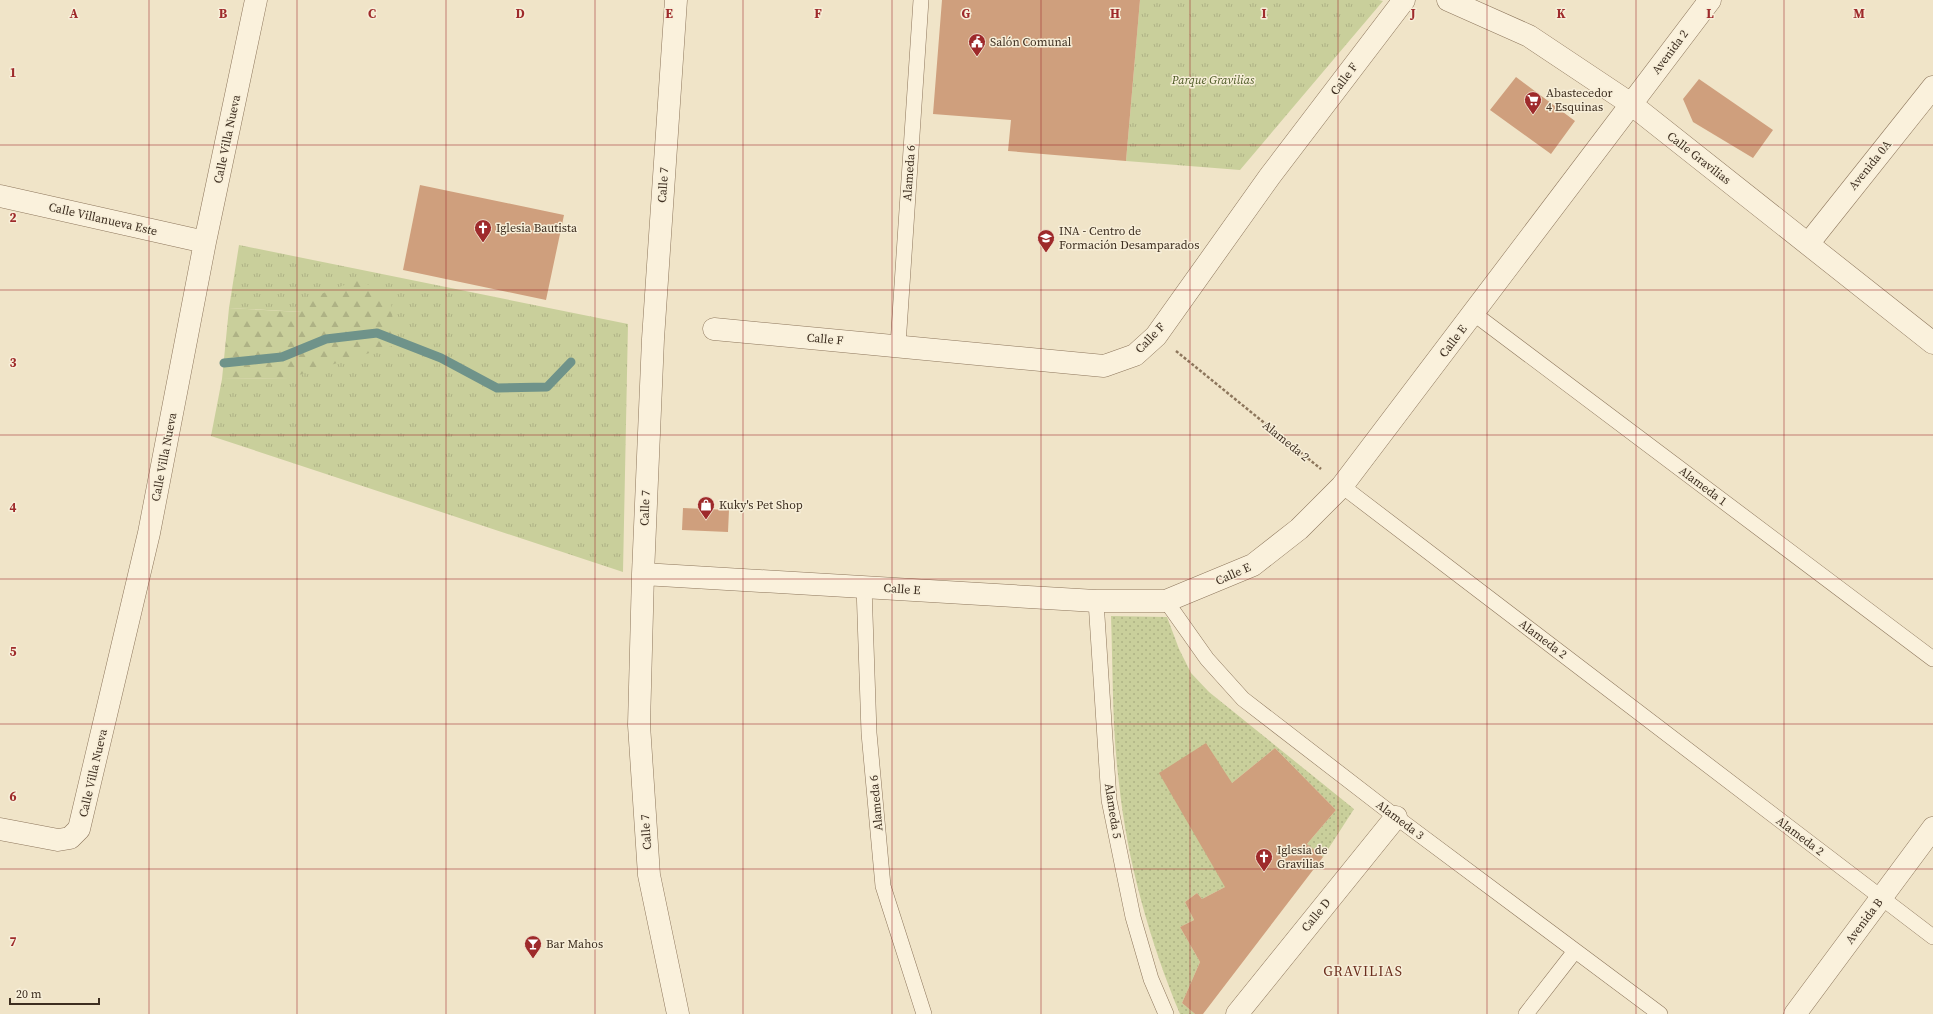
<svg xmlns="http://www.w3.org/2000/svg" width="1933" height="1014" font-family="'Source Serif 4',serif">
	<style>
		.grass { fill: url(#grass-tufts) }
		.forest { fill: url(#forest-firs) }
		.garden { fill: url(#garden-dots) }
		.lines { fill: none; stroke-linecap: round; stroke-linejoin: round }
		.stream { stroke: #6f938a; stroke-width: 9 }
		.building { fill: #cf9f7d }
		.lane-casing { stroke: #8d765c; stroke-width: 16 }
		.street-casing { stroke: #8d765c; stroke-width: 23 }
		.path { stroke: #8d765c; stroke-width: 2.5; stroke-dasharray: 3 2; stroke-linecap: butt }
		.lane { stroke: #faf1dc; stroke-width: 15 }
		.street { stroke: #faf1dc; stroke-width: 22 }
		.grid { fill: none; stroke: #9e2a2b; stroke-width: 1; stroke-opacity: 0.55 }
		.labels { text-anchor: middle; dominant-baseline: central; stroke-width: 3; stroke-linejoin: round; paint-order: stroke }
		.poi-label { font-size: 12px; fill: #3d2e20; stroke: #f7eed8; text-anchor: start }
		.street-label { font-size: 12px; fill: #3d2e20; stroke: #f7eed8 }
		.park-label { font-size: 12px; font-style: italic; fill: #4d5a26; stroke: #f7eed8 }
		.quarter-label { font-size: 14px; letter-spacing: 1px; fill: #6b2e1e; stroke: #f7eed8 }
		.grid-label { font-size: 13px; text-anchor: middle; font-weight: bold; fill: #9e2a2b; stroke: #f7eed8; stroke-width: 3; stroke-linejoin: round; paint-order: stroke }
	</style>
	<defs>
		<pattern id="grass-tufts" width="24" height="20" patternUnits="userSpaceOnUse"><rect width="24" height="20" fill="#c9cf9b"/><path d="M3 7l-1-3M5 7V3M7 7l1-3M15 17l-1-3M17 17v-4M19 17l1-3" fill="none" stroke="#aeb285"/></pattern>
		<pattern id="forest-firs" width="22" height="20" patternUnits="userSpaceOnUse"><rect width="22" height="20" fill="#c9cf9b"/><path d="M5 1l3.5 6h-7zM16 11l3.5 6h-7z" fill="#aeb285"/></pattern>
		<pattern id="garden-dots" width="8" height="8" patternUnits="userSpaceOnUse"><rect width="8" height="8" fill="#c9cf9b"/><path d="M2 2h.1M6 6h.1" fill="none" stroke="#aeb285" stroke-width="1.8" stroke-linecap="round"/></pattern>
	</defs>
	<rect width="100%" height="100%" fill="#f0e4c8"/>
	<!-- grass -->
	<path class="grass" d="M1140 0H1379L1383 1 1240 170 1126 161Z
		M239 245 628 324 623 572 211 436 222 379 289 378 302 312 229 308Z"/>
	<!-- forest -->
	<path class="forest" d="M360 279 391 301 395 345 289 378 222 379 229 308 301 312 308 299Z"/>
	<!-- garden -->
	<path class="garden" d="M1111 616 1167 617 1179 649 1191 673 1209 692 1354 809 1323 857 1307 844 1336 810 1275 748 1232 783 1225 887 1202 899 1197 893 1185 902 1194 920 1180 927 1200 962 1182 1003 1195 1014H1180C1150 942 1127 861 1119 783 1112 728 1113 672 1111 616Z"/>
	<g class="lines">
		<!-- stream -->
		<path class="stream" d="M224 363 282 357 326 339 377 333 441 358 497 388 547 387 571 362"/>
	</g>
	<!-- building -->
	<path class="building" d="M942 0H1140L1126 161 1008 151 1011 120 933 114Z
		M1516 77 1575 121 1551 154 1490 110Z
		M1699 79 1773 130 1753 158 1693 122 1683 99Z
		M420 185 564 215 546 300 403 270Z
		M683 508 729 510 728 532 682 530Z
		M1206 743 1232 783 1275 748 1336 810 1307 844 1323 857 1203 1014H1195L1182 1003 1200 962 1180 927 1194 920 1185 902 1197 893 1202 899 1225 887 1159 773Z"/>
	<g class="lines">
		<!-- lane casing -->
		<g class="lane-casing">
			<path id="lane" d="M1473 313 1933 659
				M898 345 921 0
				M1342 486 1933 937
				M864 586 869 733 883 886 924 1014
				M1096 601 1109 800 1133 917 1151 979 1166 1014
				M1166 601 1207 659 1243 699 1396 817 1660 1014
				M1526 1014 1575 951"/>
		</g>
		<!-- street casing -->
		<g class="street-casing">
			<path id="street" d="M676 0 653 339 643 574 639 725 649 875 678 1014
				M1448 0 1529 36 1631 104 1933 343
				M0 196 205 242
				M1808 244 1933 87
				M714 329 1104 366 1135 355 1156 336 1270 176 1404 0
				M643 574 1096 601H1166L1253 565 1299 529 1342 486 1710 0
				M0 829 58 840 70 838 79 829 149 533 205 242 256 0
				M1237 1014 1396 817
				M1795 1014 1933 828"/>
		</g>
		<!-- path -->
		<path class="path" d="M1176 351 1321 469"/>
		<!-- lane -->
		<use href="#lane" class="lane"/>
		<!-- street -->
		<use href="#street" class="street"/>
	</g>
	<!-- grid -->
	<path class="grid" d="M149 0V1014M297 0V1014M446 0V1014M595 0V1014M743 0V1014M892 0V1014M1041 0V1014M1190 0V1014M1338 0V1014M1487 0V1014M1636 0V1014M1784 0V1014M0 145H1933M0 290H1933M0 435H1933M0 579H1933M0 724H1933M0 869H1933"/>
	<!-- icons -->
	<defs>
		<g id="civic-pin" transform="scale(0.9)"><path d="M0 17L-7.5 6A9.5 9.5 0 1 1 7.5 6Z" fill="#9e2a2b" stroke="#f7eed8"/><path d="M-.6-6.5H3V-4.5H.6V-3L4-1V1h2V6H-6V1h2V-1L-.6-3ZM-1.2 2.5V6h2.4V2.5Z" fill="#fff"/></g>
		<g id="supermarket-pin" transform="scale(0.9)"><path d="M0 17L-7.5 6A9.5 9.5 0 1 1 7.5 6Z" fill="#9e2a2b" stroke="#f7eed8"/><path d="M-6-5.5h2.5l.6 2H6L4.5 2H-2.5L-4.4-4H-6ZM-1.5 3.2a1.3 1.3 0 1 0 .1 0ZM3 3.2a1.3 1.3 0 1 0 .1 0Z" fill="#fff"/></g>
		<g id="church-pin" transform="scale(0.9)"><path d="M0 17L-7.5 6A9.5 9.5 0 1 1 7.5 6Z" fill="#9e2a2b" stroke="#f7eed8"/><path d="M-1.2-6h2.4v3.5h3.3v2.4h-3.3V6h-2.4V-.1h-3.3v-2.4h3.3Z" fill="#fff"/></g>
		<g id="university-pin" transform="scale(0.9)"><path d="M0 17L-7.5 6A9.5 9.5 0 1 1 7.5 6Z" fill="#9e2a2b" stroke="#f7eed8"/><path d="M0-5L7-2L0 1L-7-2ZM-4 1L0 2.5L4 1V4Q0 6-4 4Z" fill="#fff"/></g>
		<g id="shop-pin" transform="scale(0.9)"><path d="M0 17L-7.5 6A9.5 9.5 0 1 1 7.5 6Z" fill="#9e2a2b" stroke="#f7eed8"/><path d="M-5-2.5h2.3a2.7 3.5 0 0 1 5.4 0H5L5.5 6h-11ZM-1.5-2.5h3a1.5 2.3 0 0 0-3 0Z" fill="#fff"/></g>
		<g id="bar-pin" transform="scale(0.9)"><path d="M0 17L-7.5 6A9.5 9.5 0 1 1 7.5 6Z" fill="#9e2a2b" stroke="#f7eed8"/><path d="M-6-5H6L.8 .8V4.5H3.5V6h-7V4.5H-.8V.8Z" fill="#fff"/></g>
	</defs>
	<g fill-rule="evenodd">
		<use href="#civic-pin" x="977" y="42"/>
		<use href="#supermarket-pin" x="1533" y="100"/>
		<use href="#church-pin" x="483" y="228"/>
		<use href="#university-pin" x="1046" y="238"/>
		<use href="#shop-pin" x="706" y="505"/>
		<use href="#church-pin" x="1264" y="857"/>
		<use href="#bar-pin" x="533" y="944"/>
	</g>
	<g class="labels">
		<!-- poi labels -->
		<g class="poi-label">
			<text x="990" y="42">Salón Comunal</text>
			<text x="1546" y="93">Abastecedor<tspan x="1546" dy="14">4 Esquinas</tspan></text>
			<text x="496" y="228">Iglesia Bautista</text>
			<text x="1059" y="231">INA - Centro de<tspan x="1059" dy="14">Formación Desamparados</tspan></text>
			<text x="719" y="505">Kuky's Pet Shop</text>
			<text x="1277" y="850">Iglesia de<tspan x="1277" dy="14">Gravilias</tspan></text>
			<text x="546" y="944">Bar Mahos</text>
		</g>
		<!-- street labels -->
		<g class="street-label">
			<text transform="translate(1670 52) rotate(-53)">Avenida 2</text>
			<text transform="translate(1344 79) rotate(-53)">Calle F</text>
			<text transform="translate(227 139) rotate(-78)">Calle Villa Nueva</text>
			<text transform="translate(1699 158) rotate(38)">Calle Gravilias</text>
			<text transform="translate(1870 165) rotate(-51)">Avenida 0A</text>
			<text transform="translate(909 173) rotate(-86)">Alameda 6</text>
			<text transform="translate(663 185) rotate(-86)">Calle 7</text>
			<text transform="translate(103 219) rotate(13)">Calle Villanueva Este</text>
			<text transform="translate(1150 338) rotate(-46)">Calle F</text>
			<text transform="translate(825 339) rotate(5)">Calle F</text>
			<text transform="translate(1453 341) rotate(-53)">Calle E</text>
			<text transform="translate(1286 441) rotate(39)">Alameda 2</text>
			<text transform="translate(164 457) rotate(-79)">Calle Villa Nueva</text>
			<text transform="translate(1703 486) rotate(37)">Alameda 1</text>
			<text transform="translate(645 508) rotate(-88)">Calle 7</text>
			<text transform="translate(1233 574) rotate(-24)">Calle E</text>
			<text transform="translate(902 589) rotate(4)">Calle E</text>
			<text transform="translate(1543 639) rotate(37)">Alameda 2</text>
			<text transform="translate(93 773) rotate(-77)">Calle Villa Nueva</text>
			<text transform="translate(876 803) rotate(-95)">Alameda 6</text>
			<text transform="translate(1113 811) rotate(81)">Alameda 5</text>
			<text transform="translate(1400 820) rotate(37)">Alameda 3</text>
			<text transform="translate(646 832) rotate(-94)">Calle 7</text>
			<text transform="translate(1800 836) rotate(37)">Alameda 2</text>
			<text transform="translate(1316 915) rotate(-51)">Calle D</text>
			<text transform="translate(1864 921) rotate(-53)">Avenida B</text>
		</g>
		<!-- park labels -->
		<g class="park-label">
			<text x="1213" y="80">Parque Gravilias</text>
		</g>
		<!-- quarter labels -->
		<g class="quarter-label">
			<text x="1363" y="971">GRAVILIAS</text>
		</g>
	</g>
	<g class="grid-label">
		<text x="74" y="18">A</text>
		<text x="223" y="18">B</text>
		<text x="372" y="18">C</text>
		<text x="520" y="18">D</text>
		<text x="669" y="18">E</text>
		<text x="818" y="18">F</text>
		<text x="966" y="18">G</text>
		<text x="1115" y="18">H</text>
		<text x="1264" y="18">I</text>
		<text x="1413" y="18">J</text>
		<text x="1561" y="18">K</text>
		<text x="1710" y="18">L</text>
		<text x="1859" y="18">M</text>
		<text x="13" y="77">1</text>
		<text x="13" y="222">2</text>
		<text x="13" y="367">3</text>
		<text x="13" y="512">4</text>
		<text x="13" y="656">5</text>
		<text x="13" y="801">6</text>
		<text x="13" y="946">7</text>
	</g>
	<!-- scale -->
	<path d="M10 998v6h89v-6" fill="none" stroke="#3d2e20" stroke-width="2"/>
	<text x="16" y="998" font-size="12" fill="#3d2e20" stroke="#f7eed8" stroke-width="3" paint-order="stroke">20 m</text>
</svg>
